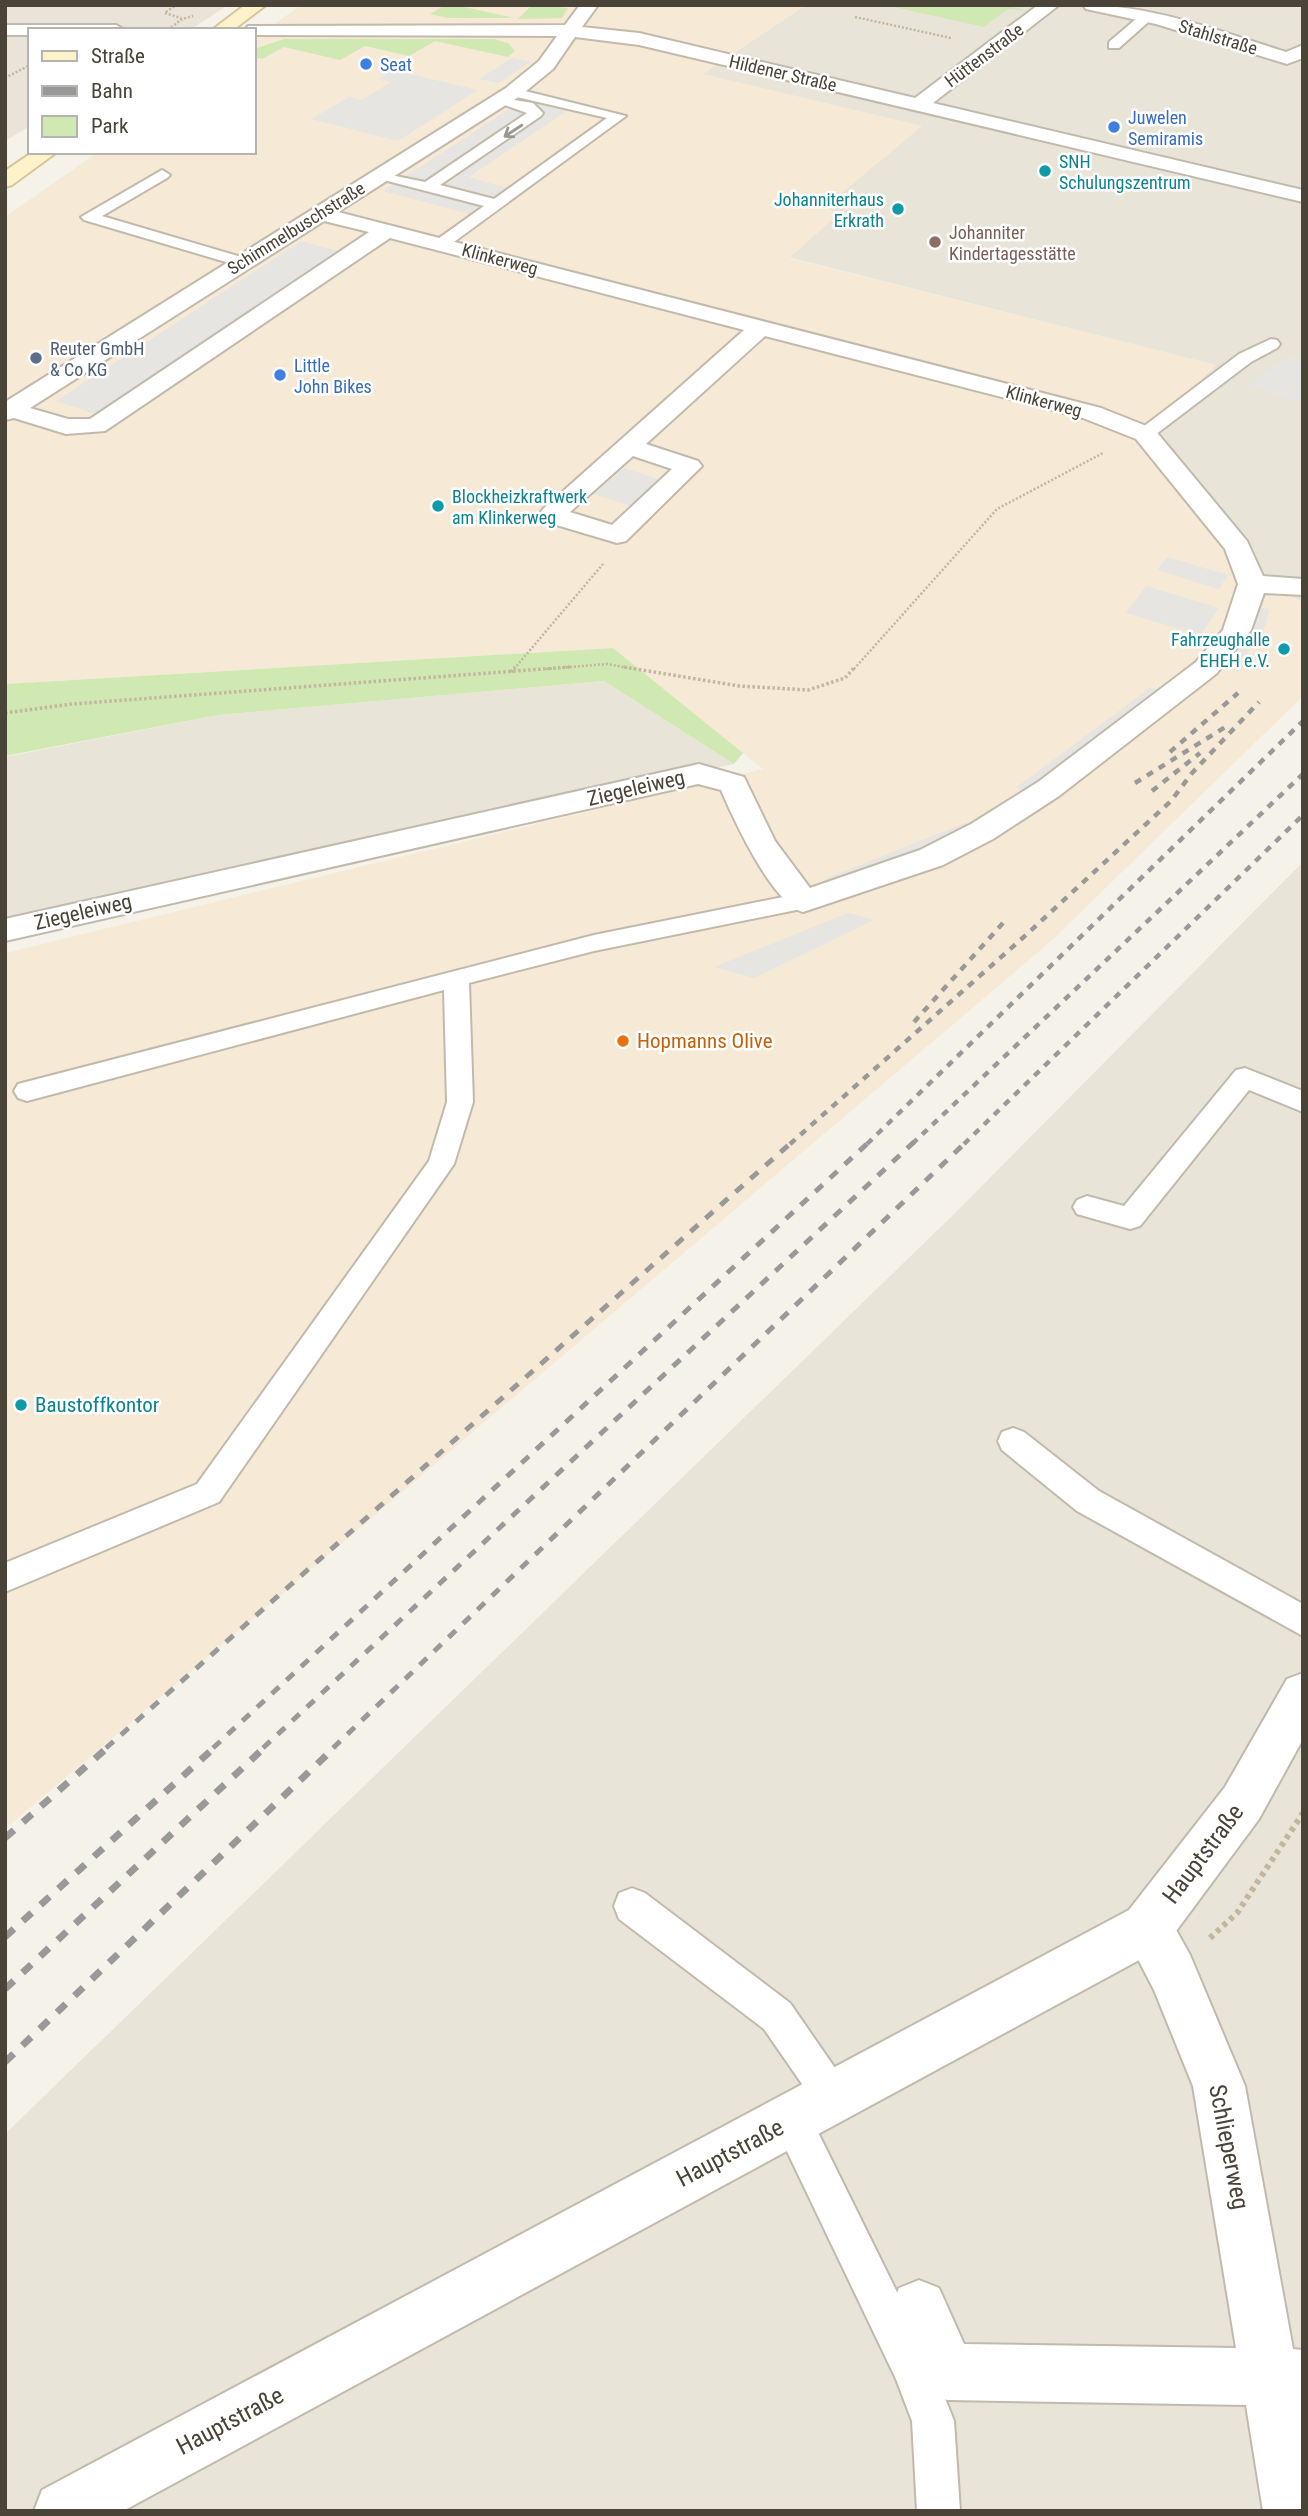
<svg xmlns="http://www.w3.org/2000/svg" width="1308" height="2516" font-family="'Roboto Condensed',sans-serif">
	<style>
		.residential { fill: #e9e4d8 }
		.commercial { fill: #f6e9d6 }
		.green { fill: #d0e9b3 }
		.parking { fill: #e7e5e2 }
		.lines { fill: none; stroke-linecap: round; stroke-linejoin: round }
		.service-casing { stroke: #c1baac; stroke-width: 4 }
		.minor-casing { stroke: #c1baac; stroke-width: 4 }
		.tertiary-casing { stroke: #c1baac; stroke-width: 4 }
		.secondary-casing { stroke: #d5c69a; stroke-width: 4 }
		.path-far2 { stroke: #c3b69e; stroke-width: 2.5; stroke-dasharray: 2 2; stroke-linecap: butt }
		.path-far1 { stroke: #c3b69e; stroke-width: 3.5; stroke-dasharray: 2.5 2.5; stroke-linecap: butt }
		.path { stroke: #c3b69e; stroke-width: 6; stroke-dasharray: 4.5 4.5; stroke-linecap: butt }
		.service { fill: #fff; fill-rule: evenodd }
		.minor { fill: #fff; fill-rule: evenodd }
		.tertiary { fill: #fff; fill-rule: evenodd }
		.secondary { fill: #fef2cb; fill-rule: evenodd }
		.rail-far2 { stroke: #999; stroke-width: 4.5; stroke-dasharray: 7 7; stroke-linecap: butt }
		.rail-far1 { stroke: #999; stroke-width: 5; stroke-dasharray: 10 10; stroke-linecap: butt }
		.rail { stroke: #999; stroke-width: 7; stroke-dasharray: 12 12; stroke-linecap: butt }
		.oneway { stroke: #9b9892 }
		.shop-dot { fill: #3f7fe0; stroke: #fff; stroke-width: 2.5 }
		.culture-dot { fill: #0f9aa8; stroke: #fff; stroke-width: 2.5 }
		.education-dot { fill: #8d6e63; stroke: #fff; stroke-width: 2.5 }
		.service-dot { fill: #5c6f8a; stroke: #fff; stroke-width: 2.5 }
		.food-dot { fill: #e8710a; stroke: #fff; stroke-width: 2.5 }
		.labels { text-anchor: middle; dominant-baseline: central; stroke-width: 5; stroke-linejoin: round; paint-order: stroke }
		.far-street-label { font-size: 18px; fill: #494338; stroke: #fff }
		.far-shop-label { font-size: 18px; fill: #366cbe; stroke: #fff; text-anchor: start }
		.far-culture-label { font-size: 18px; fill: #0d838f; stroke: #fff; text-anchor: start }
		.far-education-label { font-size: 18px; fill: #785e54; stroke: #fff; text-anchor: start }
		.far-service-label { font-size: 18px; fill: #4e5e75; stroke: #fff; text-anchor: start }
		.street-label { font-size: 21px; fill: #494338; stroke: #fff }
		.food-label { font-size: 21px; fill: #c56008; stroke: #fff; text-anchor: start }
		.culture-label { font-size: 21px; fill: #0d838f; stroke: #fff; text-anchor: start }
		.near-street-label { font-size: 24px; fill: #494338; stroke: #fff }
	</style>
	<rect width="100%" height="100%" fill="#f5f2ea"/>
	<!-- residential -->
	<path class="residential" d="M5 5H228L190 30H30V126L5 141Z
		M806 5H1303V602L1272 588 1138 442 1215 365 788 257 839 213 823 208 921 126 702 74Z
		M604 681 734 764 439 823 5 919V757L218 715Z
		M1303 862V2511H5V2134L952 1216Z"/>
	<!-- commercial -->
	<path class="commercial" d="M301 5H806L703 74 922 126 824 208 840 213 789 258 1216 365 1139 442 1272 588 1303 602V696L1050 942 5 1829V953L763 769 613 648 5 684V217L98 152H254V39Z"/>
	<!-- green -->
	<path class="green" d="M445 5H455L514 18H447L430 14Z
		M532 5 568 8 562 18 518 19Z
		M885 5H1004L1029 11 1008 9 984 27Z
		M284 39H494L508 43 515 51 508 57 435 41 409 56 365 46 340 60 284 47 262 59 254 57V49Z
		M613 648 743 753 734 764 604 681 218 715 5 756V684Z"/>
	<!-- parking -->
	<path class="parking" d="M512 58 531 62 498 83 479 79Z
		M393 70 478 90 398 141 311 119 349 97 362 100 391 82 378 79Z
		M523 100 568 110 469 177 506 188 469 214 383 191Z
		M301 241 341 252 99 415 56 401Z
		M1288 356 1303 360V397L1296 402 1249 385Z
		M624 468 662 480 631 506 593 494Z
		M1167 557 1228 575 1219 589 1157 570Z
		M1146 586 1219 608 1200 635 1126 613Z
		M1259 608 1269 609 1266 624 1246 654 1229 667 1220 663 1246 637Z
		M1151 687 1163 693 1028 793 1017 787Z
		M965 823 972 830 832 887 825 879Z
		M848 913 874 920 754 978 714 967Z"/>
	<g class="lines">
		<!-- service casing -->
		<g class="service-casing">
			<path id="service" d="M1143 13 1155 16 1119 48H1109V42Z
				M513 88 626 116 447 247H435V241L484 206 376 178V172L425 182 527 113 502 104V98L533 103 543 113 541 116 440 185 494 199 607 118 508 95V89Z
				M162 170 170 175 167 178 102 216 248 259V265H236L84 220 81 217Z
				M1271 339 1277 340 1280 344 1277 348 1251 362 1151 438H1139L1136 434 1139 430 1239 354Z
				M803 893 811 895 815 901 811 907 594 951 469 983 473 1102 454 1164 219 1502 5 1592V1563L197 1484 429 1161 447 1102 444 990 27 1101 18 1098 14 1091 18 1084 594 935Z
				M1245 1068 1303 1091V1112L1249 1090 1140 1226 1130 1229 1077 1214 1073 1207 1077 1200 1087 1196 1124 1206 1236 1070Z
				M1013 1428 1024 1432 1099 1491 1303 1604V1636L1077 1511 1002 1450 998 1441 1002 1432Z
				M632 1888 645 1893 790 2003 846 2084 852 2097 846 2110 833 2116 820 2110 764 2029 619 1919 614 1906 619 1893Z
				M791 2101 805 2106 927 2353 954 2421 960 2511H917L912 2421 896 2379 772 2120 777 2106Z"/>
		</g>
		<!-- minor casing -->
		<g class="minor-casing">
			<path id="minor" d="M580 5H598L582 27 639 33 915 98 1038 5H1059L933 103 1303 190V202L639 45 575 37 553 69 520 96 338 212 1101 408 1154 429 1247 541 1263 576 1303 579V595L1264 593 1251 630 1216 674 1059 796 993 839 943 865 803 912C772 903 734 820 721 790L698 784 5 941V919L699 764 744 777 775 841 810 888 920 850 971 824 1038 782 1196 662 1223 630 1238 584 1225 549 1136 439 1083 418 765 336 646 444 698 461 702 466 626 541 617 543 543 521 539 515 543 509 744 330 390 238 105 431 66 434 14 418 5 420V402L506 88 539 61 557 36 254 35V30H245L248 26 565 25ZM324 221 369 232 90 419H68L30 408ZM633 456 672 469 612 525 570 512Z
				M1083 5C1153 5 1219 31 1286 52L1303 45V58L1287 64 1156 24 1086 9Z
				M5 25H116L125 30H30V35H5Z
				M1147 1903 1165 1910 1190 1955 1245 2086 1293 2349 1303 2350V2511H1263L1246 2405 947 2400 927 2392 891 2308 899 2288 919 2280 939 2288 964 2344 1236 2348 1193 2086 1154 1990 1122 1928 1129 1910Z"/>
		</g>
		<!-- tertiary casing -->
		<g class="tertiary-casing">
			<path id="tertiary" d="M1303 1673V1739L1259 1819 1165 1946 123 2511H34L42 2490 1129 1910 1225 1787 1287 1679Z"/>
		</g>
		<!-- secondary casing -->
		<g class="secondary-casing">
			<path id="secondary" d="M245 5H266L233 30H212Z
				M33 152H57L12 185 5 187V171Z"/>
		</g>
		<!-- path-far2 -->
		<path class="path-far2" d="M166 12 176 5
			M165 13 181 18
			M855 17 951 38
			M168 30 182 19 193 16
			M5 78 30 65
			M514 669 603 564
			M546 669 607 664 634 669
			M854 669 997 509 1103 453"/>
		<!-- path-far1 -->
		<path class="path-far1" d="M624 667 739 686 808 690 845 678 855 667
			M511 672 515 667
			M5 713 72 704 570 667"/>
		<!-- path -->
		<path class="path" d="M1210 1938 1237 1913 1303 1813"/>
		<!-- service -->
		<use href="#service" class="service"/>
		<!-- minor -->
		<use href="#minor" class="minor"/>
		<!-- tertiary -->
		<use href="#tertiary" class="tertiary"/>
		<!-- secondary -->
		<use href="#secondary" class="secondary"/>
		<!-- rail-far2 -->
		<path class="rail-far2" d="M1170 752 1238 693
			M1135 783 1227 726
			M1152 791 1200 753
			M914 1022 1003 923
			M790 1144 1026 935 1171 801 1192 773 1259 702
			M867 1144 1303 721
			M912 1144 1303 774
			M964 1144 1303 815"/>
		<!-- rail-far1 -->
		<path class="rail-far1" d="M106 1748 792 1142
			M213 1748 869 1142
			M263 1748 914 1142
			M333 1748 966 1142"/>
		<!-- rail -->
		<path class="rail" d="M5 1838 108 1747
			M5 1937 215 1747
			M5 1989 265 1747
			M5 2062 335 1747"/>
	</g>
	<!-- one-way arrows -->
	<defs><path id="oneway-shaft" d="M-6 0H5M1.5-3L5.5 0L1.5 3" fill="none" stroke-width="1.6" stroke-linecap="round" stroke-linejoin="round" transform="scale(1.75)"/></defs>
	<use class="oneway" href="#oneway-shaft" transform="translate(513 131) rotate(147)"/>
	<!-- markers -->
	<g class="shop-dot">
		<circle cx="366" cy="64" r="7"/>
		<circle cx="1114" cy="127" r="7"/>
		<circle cx="280" cy="375" r="7"/>
	</g>
	<g class="culture-dot">
		<circle cx="1045" cy="171" r="7"/>
		<circle cx="898" cy="209" r="7"/>
		<circle cx="438" cy="506" r="7"/>
		<circle cx="1284" cy="649" r="7"/>
		<circle cx="21" cy="1405" r="7"/>
	</g>
	<circle class="education-dot" cx="935" cy="242" r="7"/>
	<circle class="service-dot" cx="36" cy="358" r="7"/>
	<circle class="food-dot" cx="623" cy="1041" r="7"/>
	<g class="labels">
		<!-- far-street labels -->
		<g class="far-street-label">
			<text transform="translate(1218 37) rotate(17)">Stahlstraße</text>
			<text transform="translate(984 55) rotate(-37)">Hüttenstraße</text>
			<text transform="translate(783 73) rotate(13)">Hildener Straße</text>
			<text transform="translate(296 228) rotate(-32)">Schimmelbuschstraße</text>
			<text transform="translate(500 259) rotate(15)">Klinkerweg</text>
			<text transform="translate(1044 401) rotate(15)">Klinkerweg</text>
		</g>
		<!-- far-shop labels -->
		<g class="far-shop-label">
			<text x="380" y="64">Seat</text>
			<text x="1128" y="117">Juwelen<tspan x="1128" dy="21">Semiramis</tspan></text>
			<text x="294" y="365">Little<tspan x="294" dy="21">John Bikes</tspan></text>
		</g>
		<!-- far-culture labels -->
		<g class="far-culture-label">
			<text x="1059" y="161">SNH<tspan x="1059" dy="21">Schulungszentrum</tspan></text>
			<text x="884" y="199" text-anchor="end">Johanniterhaus<tspan x="884" dy="21">Erkrath</tspan></text>
			<text x="452" y="496">Blockheizkraftwerk<tspan x="452" dy="21">am Klinkerweg</tspan></text>
			<text x="1270" y="639" text-anchor="end">Fahrzeughalle<tspan x="1270" dy="21">EHEH e.V.</tspan></text>
		</g>
		<!-- far-education labels -->
		<g class="far-education-label">
			<text x="949" y="232">Johanniter<tspan x="949" dy="21">Kindertagesstätte</tspan></text>
		</g>
		<!-- far-service labels -->
		<g class="far-service-label">
			<text x="50" y="348">Reuter GmbH<tspan x="50" dy="21">&amp; Co KG</tspan></text>
		</g>
		<!-- street labels -->
		<g class="street-label">
			<text transform="translate(636 788) rotate(-13)">Ziegeleiweg</text>
			<text transform="translate(83 912) rotate(-13)">Ziegeleiweg</text>
		</g>
		<!-- food labels -->
		<g class="food-label">
			<text x="637" y="1041">Hopmanns Olive</text>
		</g>
		<!-- culture labels -->
		<g class="culture-label">
			<text x="35" y="1405">Baustoffkontor</text>
		</g>
		<!-- near-street labels -->
		<g class="near-street-label">
			<text transform="translate(1203 1854) rotate(-53)">Hauptstraße</text>
			<text transform="translate(1229 2147) rotate(79)">Schlieperweg</text>
			<text transform="translate(730 2153) rotate(-28)">Hauptstraße</text>
			<text transform="translate(230 2421) rotate(-28)">Hauptstraße</text>
		</g>
	</g>
	<!-- border -->
	<rect width="1308" height="2516" fill="none" stroke="#494338" stroke-width="14"/>
	<!-- legend -->
	<rect x="28" y="28" width="228" height="126" fill="#ffffff" stroke="#b6b4af" stroke-width="2"/>
	<rect x="42" y="51" width="35" height="10" fill="#fef2cb" stroke="#b6b4af" stroke-width="2"/>
	<text x="91" y="63" font-size="21" fill="#494338">Straße</text>
	<rect x="42" y="86" width="35" height="10" fill="#999999" stroke="#b6b4af" stroke-width="2"/>
	<text x="91" y="98" font-size="21" fill="#494338">Bahn</text>
	<rect x="42" y="116" width="35" height="21" fill="#d0e9b3" stroke="#b6b4af" stroke-width="2"/>
	<text x="91" y="133" font-size="21" fill="#494338">Park</text>
</svg>
